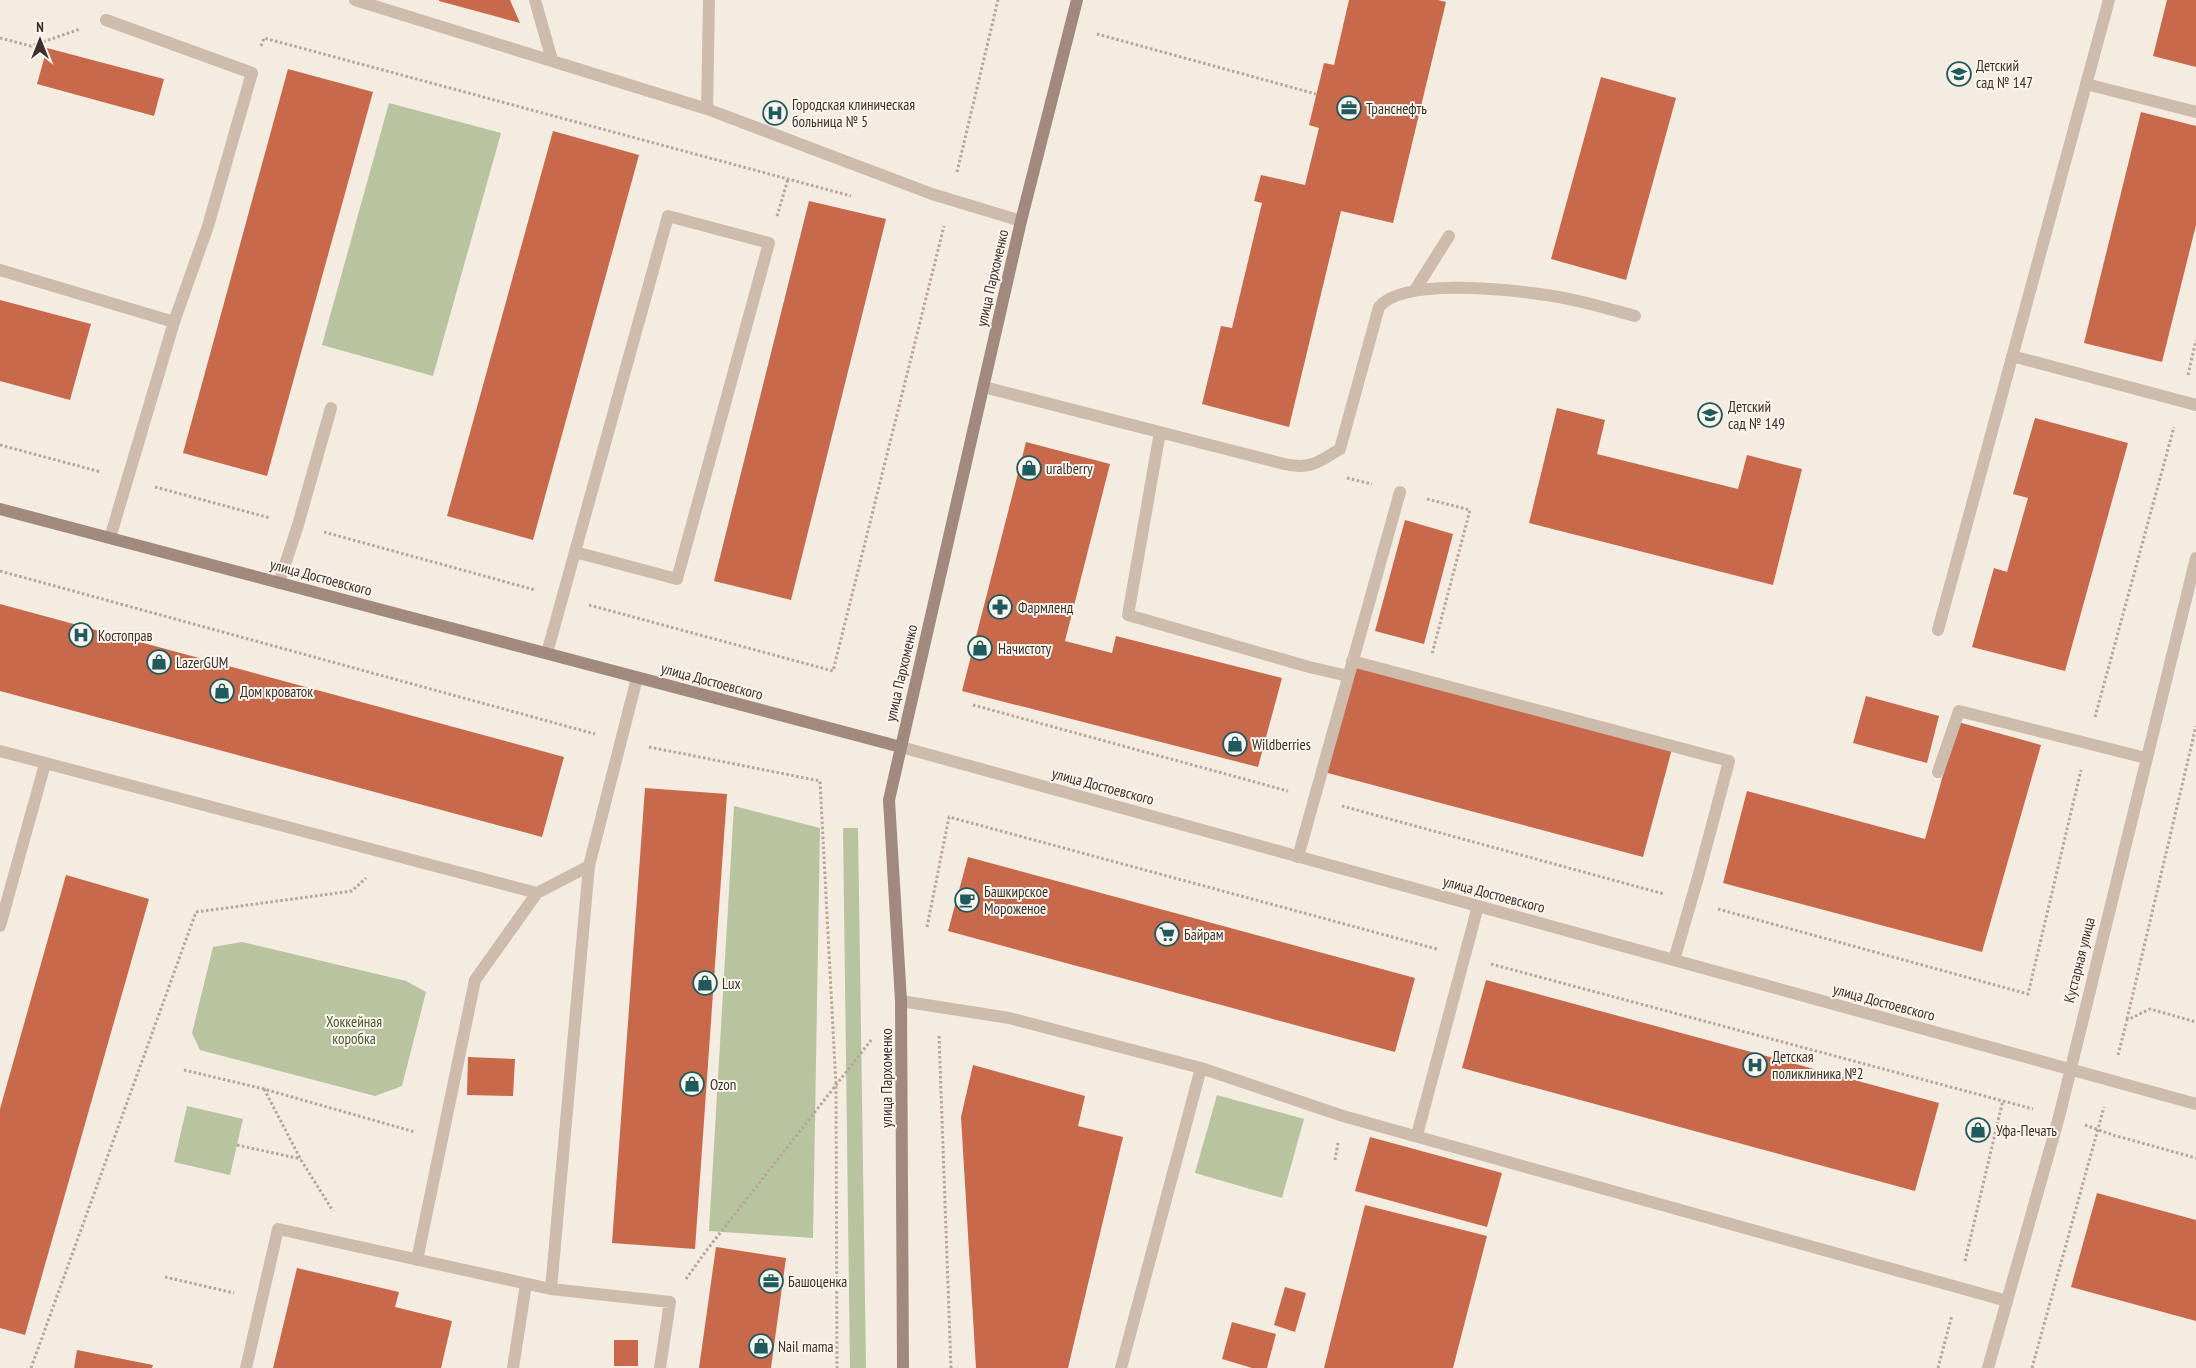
<svg xmlns="http://www.w3.org/2000/svg" width="2196" height="1368" font-family="'PT Sans Narrow',sans-serif">
	<style>
		.green { fill: #b8c4a0 }
		.building { fill: #c8694b }
		.lines { fill: none; stroke-linecap: round; stroke-linejoin: round }
		.path { stroke: #b9a596; stroke-width: 3; stroke-dasharray: 2.5 2.5; stroke-linecap: butt }
		.lane { stroke: #cdbbac; stroke-width: 12 }
		.street { stroke: #cdbbac; stroke-width: 12 }
		.secondary { stroke: #a18a7d; stroke-width: 12 }
		.labels { text-anchor: middle; dominant-baseline: central; stroke-width: 4; stroke-linejoin: round; paint-order: stroke }
		.poi-label { font-size: 15px; fill: #3b302b; stroke: #fbf5ee; text-anchor: start }
		.street-label { font-size: 15px; fill: #3b302b; stroke: #fbf5ee }
		.park-label { font-size: 15px; fill: #4a5a2e; stroke: #fbf5ee }
	</style>
	<rect width="100%" height="100%" fill="#f4ebe1"/>
	<!-- green -->
	<path class="green" d="M389 103 501 133 433 376 322 345Z
		M734 806 820 828 813 1238 709 1231Z
		M843 828H858L866 1368H850Z
		M242 942 406 981 426 992 402 1086 375 1096 200 1050 192 1033 213 947Z
		M1217 1095 1304 1119 1282 1198 1195 1173Z
		M187 1106 243 1119 230 1175 174 1162Z"/>
	<!-- building -->
	<path class="building" d="M439 0H510L520 23 439 1Z
		M1349 0H1438L1446 2 1393 223 1341 211 1289 427 1202 404 1221 326 1232 328 1262 203 1254 201 1261 175 1305 185 1319 128 1309 125 1324 63 1334 65Z
		M2167 0H2196V67L2153 56Z
		M47 48 164 79 154 116 37 84Z
		M288 69 373 92 267 476 183 453Z
		M1601 77 1676 98 1626 280 1551 259Z
		M2141 112 2196 126V225L2162 362 2084 343Z
		M553 131 639 155 533 540 447 516Z
		M809 201 886 219 791 600 714 581Z
		M0 300 91 324 70 400 0 381Z
		M1557 408 1605 420 1597 454 1738 489 1747 455 1802 469 1773 585 1529 523Z
		M2035 418 2128 443 2065 671 1972 647 1994 568 2007 572 2028 498 2013 494Z
		M1026 442 1110 464 1065 641 1112 653 1116 636 1282 678 1258 767 962 691Z
		M1405 520 1453 534 1424 644 1375 631Z
		M0 604 564 757 542 837 0 691Z
		M1353 664 1672 749 1643 857 1324 772Z
		M1866 696 1939 716 1927 763 1853 743Z
		M1958 722 2041 745 1982 952 1723 883 1747 791 1925 839Z
		M645 788 727 794 695 1249 612 1243Z
		M968 857 1415 978 1395 1052 948 931Z
		M66 875 149 899 25 1335 0 1328V1109Z
		M1486 980 1939 1103 1915 1191 1462 1068Z
		M468 1057 515 1059 513 1096 467 1095Z
		M973 1065 1085 1096 1078 1126 1123 1137 1068 1368H976L961 1117Z
		M1370 1137 1502 1173 1487 1227 1355 1191Z
		M2097 1193 2196 1220V1321L2071 1287Z
		M1365 1205 1487 1236 1453 1368H1324Z
		M716 1247 786 1258 771 1368H699Z
		M297 1268 399 1292 395 1307 452 1321 441 1368H273Z
		M1285 1287 1306 1293 1295 1332 1274 1325Z
		M1232 1322 1276 1334 1267 1368H1252L1222 1359Z
		M614 1340H638V1366H614Z
		M77 1350 153 1365 152 1368H74Z"/>
	<g class="lines">
		<!-- path -->
		<path class="path" d="M1097 34 1316 94
			M0 38 31 46 80 29
			M261 46 264 38 851 196
			M957 172 998 0
			M777 216 788 179
			M2188 375 2196 340
			M0 445 101 472
			M1347 478 1372 484
			M155 487 270 518
			M1427 499 1470 510 1432 654
			M324 532 535 590
			M0 571 595 734
			M589 605 833 671 944 226
			M973 705 1288 791
			M2095 717 2174 427
			M649 747 820 781 836 1086 837 1368
			M1342 806 1664 894
			M1718 909 2028 994 2081 770
			M927 927 949 817 1437 949
			M1491 964 2033 1109
			M2127 1019 2196 726
			M939 1036 951 1368
			M2118 1055 2127 1020 2150 1009 2196 1022
			M184 1070 264 1089 415 1132
			M264 1089 301 1160 333 1211
			M2085 1125 2113 1135 2196 1158
			M237 1145 301 1159
			M1335 1160 1338 1143
			M1965 1261 2003 1100
			M165 1277 234 1293
			M686 1279 706 1251 872 1039
			M31 1368 196 912 352 891 366 878
			M1938 1368 1952 1315
			M2032 1368 2104 1107"/>
		<!-- lane -->
		<path class="lane" d="M355 0 707 109 932 194 1021 221
			M535 0 552 60
			M106 20 252 73 208 226 174 322
			M2086 84 2196 112
			M707 109 709 0
			M0 270 174 322 110 538
			M1415 290 1449 236
			M2012 356 2196 405
			M984 387 1284 464C1310 470 1319 462 1340 449L1379 307C1403 278 1503 289 1539 294 1571 298 1603 307 1635 316
			M1160 432 1128 615 1309 667 1348 676
			M279 583 298 525 331 408
			M1938 630 2109 0
			M547 653 668 216 769 243 677 579 575 552
			M1352 661 1729 761 1699 874 1674 960
			M637 678 589 866 551 1289 670 1302 660 1368
			M0 751 537 893 589 866
			M1938 772 1959 711 2146 758
			M1298 857 1400 492
			M0 926 45 764
			M901 1001 1009 1018 1201 1068 1343 1116 2007 1301
			M1417 1135 1478 906
			M417 1260 475 980 537 893
			M246 1368 278 1229 551 1289
			M513 1368 526 1284
			M1121 1368 1201 1068"/>
		<!-- street -->
		<path class="street" d="M901 747 2196 1104
			M1988 1368 2059 1117 2196 558"/>
		<!-- secondary -->
		<path class="secondary" d="M0 509 901 747
			M903 1368 901 1001 889 800 1021 221 1077 0"/>
	</g>
	<!-- icons -->
	<defs>
		<g id="school-ring" transform="scale(1.25)"><circle r="9.5" fill="#fbf5ee" stroke="#1f5a5e" stroke-width="1.5"/><path d="M0-5L7-2L0 1L-7-2ZM-4 1L0 2.5L4 1V4Q0 6-4 4Z" fill="#1f5a5e"/></g>
		<g id="office-ring" transform="scale(1.25)"><circle r="9.5" fill="#fbf5ee" stroke="#1f5a5e" stroke-width="1.5"/><path d="M-6-3h4V-5.5h4V-3h4V5H-6ZM-1-4.5V-3h2v-1.5ZM-6 0V1H6V0Z" fill="#1f5a5e"/></g>
		<g id="hospital-ring" transform="scale(1.25)"><circle r="9.5" fill="#fbf5ee" stroke="#1f5a5e" stroke-width="1.5"/><path d="M-5-5h3v3.5h4V-5h3V5h-3V1.5h-4V5h-3Z" fill="#1f5a5e"/></g>
		<g id="shop-ring" transform="scale(1.25)"><circle r="9.5" fill="#fbf5ee" stroke="#1f5a5e" stroke-width="1.5"/><path d="M-5-2.5h2.3a2.7 3.5 0 0 1 5.4 0H5L5.5 6h-11ZM-1.5-2.5h3a1.5 2.3 0 0 0-3 0Z" fill="#1f5a5e"/></g>
		<g id="pharmacy-ring" transform="scale(1.25)"><circle r="9.5" fill="#fbf5ee" stroke="#1f5a5e" stroke-width="1.5"/><path d="M-2-6h4v4h4v4h-4v4h-4v-4h-4v-4h4Z" fill="#1f5a5e"/></g>
		<g id="cafe-ring" transform="scale(1.25)"><circle r="9.5" fill="#fbf5ee" stroke="#1f5a5e" stroke-width="1.5"/><path d="M-5.5-4.5H6V0H3Q3 3.5 0 3.5H-2.5Q-5.5 3.5-5.5 0ZM3-3.2v2h1.7v-2ZM-6 4.5H4V6H-6Z" fill="#1f5a5e"/></g>
		<g id="supermarket-ring" transform="scale(1.25)"><circle r="9.5" fill="#fbf5ee" stroke="#1f5a5e" stroke-width="1.5"/><path d="M-6-5.5h2.5l.6 2H6L4.5 2H-2.5L-4.4-4H-6ZM-1.5 3.2a1.3 1.3 0 1 0 .1 0ZM3 3.2a1.3 1.3 0 1 0 .1 0Z" fill="#1f5a5e"/></g>
	</defs>
	<g fill-rule="evenodd">
		<use href="#school-ring" x="1959" y="74"/>
		<use href="#office-ring" x="1349" y="108"/>
		<use href="#hospital-ring" x="775" y="113"/>
		<use href="#school-ring" x="1710" y="415"/>
		<use href="#shop-ring" x="1029" y="468"/>
		<use href="#pharmacy-ring" x="1000" y="607"/>
		<use href="#hospital-ring" x="81" y="635"/>
		<use href="#shop-ring" x="980" y="648"/>
		<use href="#shop-ring" x="159" y="662"/>
		<use href="#shop-ring" x="222" y="691"/>
		<use href="#shop-ring" x="1235" y="744"/>
		<use href="#cafe-ring" x="967" y="900"/>
		<use href="#supermarket-ring" x="1167" y="934"/>
		<use href="#shop-ring" x="705" y="983"/>
		<use href="#hospital-ring" x="1755" y="1065"/>
		<use href="#shop-ring" x="692" y="1084"/>
		<use href="#shop-ring" x="1978" y="1130"/>
		<use href="#office-ring" x="771" y="1281"/>
		<use href="#shop-ring" x="761" y="1346"/>
	</g>
	<g class="labels">
		<!-- poi labels -->
		<g class="poi-label">
			<text x="1976" y="65">Детский<tspan x="1976" dy="17">сад № 147</tspan></text>
			<text x="792" y="104">Городская клиническая<tspan x="792" dy="17">больница № 5</tspan></text>
			<text x="1366" y="108">Транснефть</text>
			<text x="1728" y="406">Детский<tspan x="1728" dy="17">сад № 149</tspan></text>
			<text x="1046" y="468">uralberry</text>
			<text x="1018" y="607">Фармленд</text>
			<text x="98" y="635">Костоправ</text>
			<text x="998" y="648">Начистоту</text>
			<text x="176" y="662">LazerGUM</text>
			<text x="240" y="691">Дом кроваток</text>
			<text x="1252" y="744">Wildberries</text>
			<text x="984" y="891">Башкирское<tspan x="984" dy="17">Мороженое</tspan></text>
			<text x="1184" y="934">Байрам</text>
			<text x="722" y="983">Lux</text>
			<text x="1772" y="1056">Детская<tspan x="1772" dy="17">поликлиника №2</tspan></text>
			<text x="710" y="1084">Ozon</text>
			<text x="1996" y="1130">Уфа-Печать</text>
			<text x="788" y="1281">Башоценка</text>
			<text x="778" y="1346">Nail mama</text>
		</g>
		<!-- street labels -->
		<g class="street-label">
			<text transform="translate(992 278) rotate(-77)">улица Пархоменко</text>
			<text transform="translate(321 577) rotate(15)">улица Достоевского</text>
			<text transform="translate(901 673) rotate(-77)">улица Пархоменко</text>
			<text transform="translate(712 681) rotate(15)">улица Достоевского</text>
			<text transform="translate(1103 786) rotate(15)">улица Достоевского</text>
			<text transform="translate(1494 894) rotate(15)">улица Достоевского</text>
			<text transform="translate(2079 960) rotate(-76)">Кустарная улица</text>
			<text transform="translate(1884 1002) rotate(15)">улица Достоевского</text>
			<text transform="translate(886 1078) rotate(-90)">улица Пархоменко</text>
		</g>
		<!-- park labels -->
		<g class="park-label">
			<text x="354" y="1021">Хоккейная<tspan x="354" dy="17">коробка</tspan></text>
		</g>
	</g>
	<!-- north arrow -->
	<g transform="translate(40 40)" stroke="#fbf5ee" stroke-width="4" paint-order="stroke">
	<path d="M0-4L9 19L0 12L-9 19Z" fill="#3b302b"/>
	<text y="-8" font-size="14" font-weight="bold" text-anchor="middle" fill="#3b302b">N</text>
	</g>
</svg>
